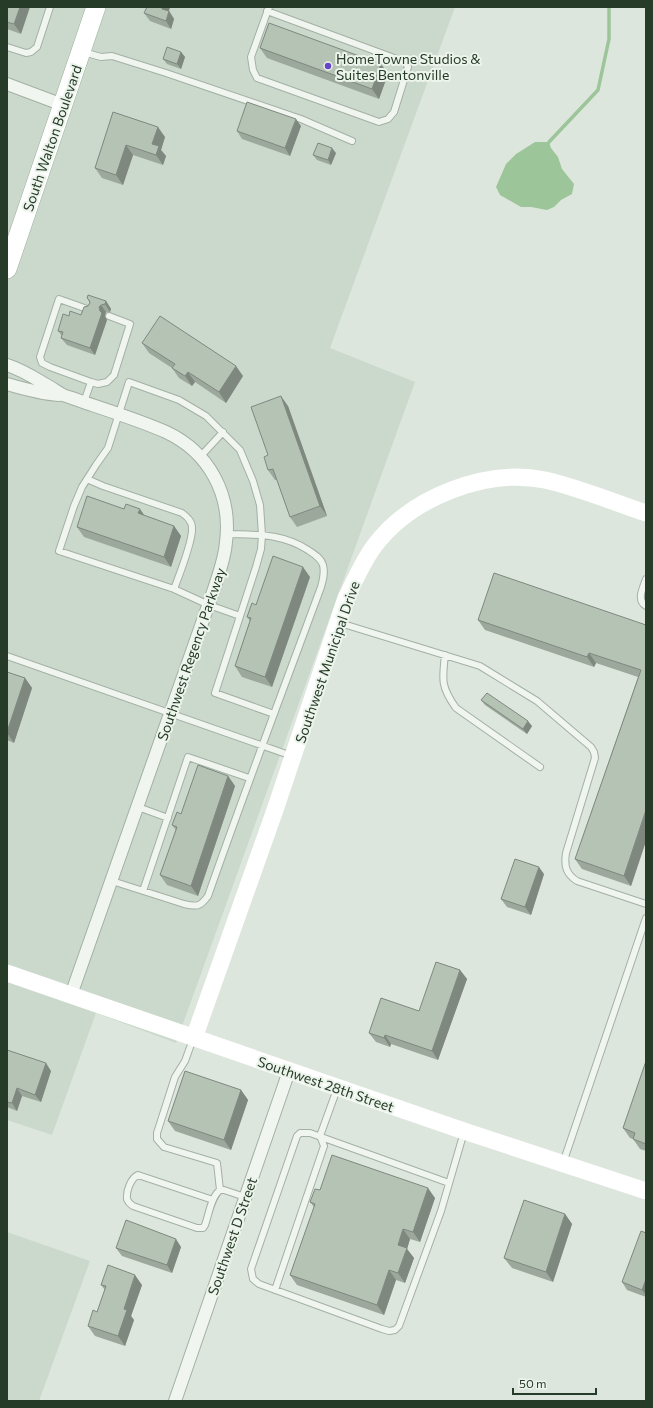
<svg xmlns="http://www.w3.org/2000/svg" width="653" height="1408" font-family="Commissioner,sans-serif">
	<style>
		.built { fill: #cbd8cc }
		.water { fill: #9cc599 }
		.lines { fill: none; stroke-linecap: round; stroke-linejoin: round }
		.stream { stroke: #9cc599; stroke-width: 3.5 }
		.lane-casing { stroke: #a3b0a3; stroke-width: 8 }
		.street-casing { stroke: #a3b0a3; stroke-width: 14 }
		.primary-casing { stroke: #9db29d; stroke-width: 20 }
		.lane { stroke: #f0f5f0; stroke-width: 6 }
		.street { stroke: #f0f5f0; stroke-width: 12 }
		.secondary { stroke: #fff; stroke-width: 17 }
		.primary { stroke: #fff; stroke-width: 19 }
		.wall { fill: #9ca89c }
		.shaded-wall { fill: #7f887f }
		.building { fill: #b5c3b5; stroke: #7f887f }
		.poi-dot { fill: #6745c8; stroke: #ecf4ec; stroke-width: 1.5 }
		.labels { text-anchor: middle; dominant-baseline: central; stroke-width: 4; stroke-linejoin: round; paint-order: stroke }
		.poi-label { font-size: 14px; fill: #273c28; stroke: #ecf4ec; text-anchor: start }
		.street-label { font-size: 14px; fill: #273c28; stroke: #ecf4ec }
	</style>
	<rect width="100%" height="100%" fill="#dde6dd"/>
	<!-- built -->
	<path class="built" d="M7 7H455L330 348 415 382 176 1043 96 1013 52 1135 7 1120Z
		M7 1232 90 1261 39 1401H7Z"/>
	<!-- water -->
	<path class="water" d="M535 142H549L551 148 558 157 562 169 574 184 572 194 561 200 554 207 547 210 531 207H521L500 195 496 187 506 164 516 154Z"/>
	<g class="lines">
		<!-- stream -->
		<path class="stream" d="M549 142 598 90 609 39V7"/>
		<!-- lane casing -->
		<g class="lane-casing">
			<path id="lane" d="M267 11 405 62 408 67 394 112 388 119 379 122 257 78 253 70 251 57 269 7
				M7 47 26 53 31 52 37 47 50 7
				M83 52 101 57 112 56 166 73 301 119 352 141
				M91 382 98 384 107 382 114 375 130 324 109 316
				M84 402 91 382 50 367 42 363 40 357 59 299 90 310
				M200 457 223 432
				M87 479 103 486 182 513C187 517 192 521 192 528 193 540 179 576 174 589
				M646 579C643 588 636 600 646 606
				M240 616 209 605 174 589 59 551 74 506 82 487 96 465 108 448 129 382 179 400 206 416 240 450 253 481 260 505 262 535 261 549 256 567 215 693 274 714
				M340 623 480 666 537 701 591 747 594 752 595 758 566 853C564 866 566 874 577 881L646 904
				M445 655C442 680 441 687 456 708L540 767
				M7 656 292 756
				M138 807 168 818
				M112 881 184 904C197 907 200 907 208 896 244 793 283 690 321 587 323 580 325 573 323 565 321 558 314 554 308 550 281 533 257 535 227 534
				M143 891 188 757 249 778
				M193 1039 185 1061 175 1077 157 1133V1139L164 1147 217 1163 220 1190
				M563 1163 646 918
				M449 1183 310 1133H300L297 1136 251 1269 253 1279 259 1284 382 1329 389 1331 395 1330 399 1326 441 1211 464 1132
				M213 1200 138 1175C131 1178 126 1191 127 1199 128 1202 130 1204 133 1206L197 1228H203L205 1225C209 1214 211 1197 220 1190H224L245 1197
				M275 1290 324 1146 320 1136 337 1089"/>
		</g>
		<!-- street casing -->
		<g class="street-casing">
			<path id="street" d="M7 84 63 105
				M7 365C23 370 36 379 50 387 55 390 59 393 63 395 71 398 79 400 86 403 113 412 141 421 166 432 209 452 232 495 226 542 225 558 219 573 214 589L71 995
				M7 384C24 389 42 394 59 395
				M175 1401 289 1071"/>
		</g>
		<!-- primary casing -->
		<g class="primary-casing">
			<path id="primary" d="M7 269 96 7"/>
		</g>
		<!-- lane -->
		<use href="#lane" class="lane"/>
		<!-- street -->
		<use href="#street" class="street"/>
		<!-- secondary -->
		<path class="secondary" d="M7 973 464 1131 646 1191
			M194 1038 275 810 346 598C355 580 363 561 375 545 412 497 486 468 545 480 580 488 613 502 646 513"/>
		<!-- primary -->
		<use href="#primary" class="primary"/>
	</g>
	<!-- wall -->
	<path class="wall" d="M7 7 21 34 7 29Z
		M170 7 169 11 174 19 171 29 150 21 144 13Z
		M260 48 381 64 388 74 379 99 267 58Z
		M181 52 185 57 181 69 167 64 163 59Z
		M113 112 165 137 161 150 166 156 163 165 133 155 123 185 102 178 95 168Z
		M301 126 290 156 242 139 237 131Z
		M336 153 331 165 317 160 313 155Z
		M87 298 106 301 111 309 110 312H106L105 315V317L107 320 95 355 67 345 61 338 62 336 58 331 69 316 81 315 90 303Z
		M142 343 243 376 226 403 195 382 192 386 179 378 172 368 149 353Z
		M288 406 327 516 297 527 290 517 277 480H275L268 470V455Z
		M145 516 174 526 181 536 171 567 84 537 77 527Z
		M310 577 272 687 242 677 235 666 250 621 247 617 256 605Z
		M478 620 646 625V841L631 886 582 869 575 859 638 677 596 663 594 667 485 630Z
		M7 672 25 678 32 688 14 743 7 740Z
		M481 700 532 726 527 734 485 705Z
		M228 776 235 786 198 896 167 885 160 875 176 830 172 825 181 814Z
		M544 874 531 915 507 907 501 899Z
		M460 970 467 979 438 1060 391 1044 390 1047 376 1042 369 1033 419 1011Z
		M7 1050 51 1071 41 1102 22 1096 17 1111 7 1107Z
		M646 1061V1151L640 1149 633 1139 630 1138 623 1128Z
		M241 1090 248 1100 231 1150 175 1131 168 1121Z
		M320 1190 435 1198 420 1242 410 1239 407 1249 414 1258 405 1283 396 1280 384 1315 297 1285 290 1275 314 1207 310 1202Z
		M565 1214 572 1224 553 1282 512 1268 504 1258Z
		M646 1233V1297L627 1290 622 1282Z
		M181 1247 172 1273 122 1256 116 1248Z
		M101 1285H142L131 1316 134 1320 125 1346 95 1336 88 1326 97 1312 105 1290Z"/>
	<!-- shaded-wall -->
	<path class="shaded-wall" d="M20 7H30L21 34 14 24Z
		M162 7H170L167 16 162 9Z
		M169 11 174 19 171 29 166 21Z
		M181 52 185 57 181 69 177 64Z
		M381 64 388 74 379 99 372 89Z
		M296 119 301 126 290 156 285 148Z
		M158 127 165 137 161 150 166 156 163 165 156 155 152 144Z
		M126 145 133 155 123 185 116 175Z
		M332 148 336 153 331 165 328 160Z
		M106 301 111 309 110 312 105 304Z
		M101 305 106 312 105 315V317L107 320 95 355 90 348 100 311 99 307Z
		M236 366 243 376 226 403 219 392Z
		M188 372 195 382 192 386 185 376Z
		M281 396 288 406 327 516 320 506Z
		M140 509 147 519 138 513Z
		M174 526 181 536 171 567 164 557Z
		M303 567 310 577 272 687 265 677Z
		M589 653 596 663 594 667 587 657Z
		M25 678 32 688 14 743 7 733V732Z
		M528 721 532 726 527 734 523 729Z
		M228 776 235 786 198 896 191 886Z
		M646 810V841L631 886 624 876Z
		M539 867 544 874 531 915 525 907Z
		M460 970 467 979 438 1060 432 1051Z
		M385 1035 391 1044 390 1047 384 1038Z
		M46 1063 51 1071 41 1102 35 1095Z
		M17 1088 22 1096 17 1111 12 1103Z
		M241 1090 248 1100 231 1150 224 1140Z
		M428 1188 435 1198 420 1242 413 1232Z
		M565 1214 572 1224 553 1282 546 1272Z
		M403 1229 410 1239 407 1249 414 1258 405 1283 398 1273V1245Z
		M176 1239 181 1247 172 1273 167 1265Z
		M389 1270 396 1280 384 1315 377 1305Z
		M135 1275 142 1285 131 1316 134 1320 125 1346 118 1336 124 1309Z
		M646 1279V1295L642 1290Z"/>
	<!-- building -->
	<path class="building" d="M7 7H20L14 24 7 22Z
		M147 7H162V9L169 11 166 21 144 13Z
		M269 23 381 64 372 89 260 48Z
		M167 47 181 52 177 64 163 59Z
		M247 102 296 119 285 148 237 131Z
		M113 112 158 127 152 144 159 146 156 155 126 145 116 175 95 168Z
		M318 143 332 148 328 160 313 155Z
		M88 295 106 301 105 304 101 305 99 307 100 311 102 313 90 348 61 338 63 332 58 331 63 314 69 316 70 311 81 315 84 307 88 306 90 303 89 300 87 298Z
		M160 316 236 366 219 392 188 372 185 376 172 368 175 364 142 343Z
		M281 396 320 506 290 517 273 469 268 470 264 457 268 455 251 407Z
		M87 496 124 509 126 504 140 509 138 513 174 526 164 557 77 527Z
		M273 556 303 567 265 677 235 666 251 618 247 617 252 603 256 605Z
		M494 573 646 625V810L624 876 575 859 641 670 589 653 587 657 478 620Z
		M7 672 25 678 7 732Z
		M487 693 528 721 523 729 481 700Z
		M198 765 228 776 191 886 160 875 177 827 172 825 177 812 181 814Z
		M515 859 539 867 525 907 501 899Z
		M436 962 460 970 432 1051 385 1035 384 1038 369 1033 381 998 419 1011Z
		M7 1050 46 1063 35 1095 17 1088 12 1103 7 1102Z
		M646 1061V1144L633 1139 635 1133 623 1128Z
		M185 1071 241 1090 224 1140 168 1121Z
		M332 1155 428 1188 413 1232 403 1229 398 1245 407 1248 398 1273 389 1270 377 1305 290 1275 315 1204 310 1202 315 1189 320 1190Z
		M524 1200 565 1214 546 1272 504 1258Z
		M126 1220 176 1239 167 1265 116 1248Z
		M641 1231 646 1233V1279L642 1290 622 1282Z
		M108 1265 135 1275 124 1309 127 1310 118 1336 88 1326 93 1310 97 1312 106 1286 101 1285Z"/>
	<!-- markers -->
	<circle class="poi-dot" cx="328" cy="66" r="4"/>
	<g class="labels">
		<!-- poi labels -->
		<g class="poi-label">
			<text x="336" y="58">HomeTowne Studios &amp;<tspan x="336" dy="16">Suites Bentonville</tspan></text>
		</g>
		<!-- street labels -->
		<g class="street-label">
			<text transform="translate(52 138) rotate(-71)">South Walton Boulevard</text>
			<text transform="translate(191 654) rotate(-71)">Southwest Regency Parkway</text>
			<text transform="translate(327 662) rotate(-71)">Southwest Municipal Drive</text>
			<text transform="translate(326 1084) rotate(19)">Southwest 28th Street</text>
			<text transform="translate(232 1236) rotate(-71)">Southwest D Street</text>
		</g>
	</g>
	<!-- border -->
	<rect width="653" height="1408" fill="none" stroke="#273c28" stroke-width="16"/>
	<!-- scale -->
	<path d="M513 1388v6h83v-6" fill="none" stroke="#273c28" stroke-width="2"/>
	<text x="519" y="1388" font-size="12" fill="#273c28" stroke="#ecf4ec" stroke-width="3" paint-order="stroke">50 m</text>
</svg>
